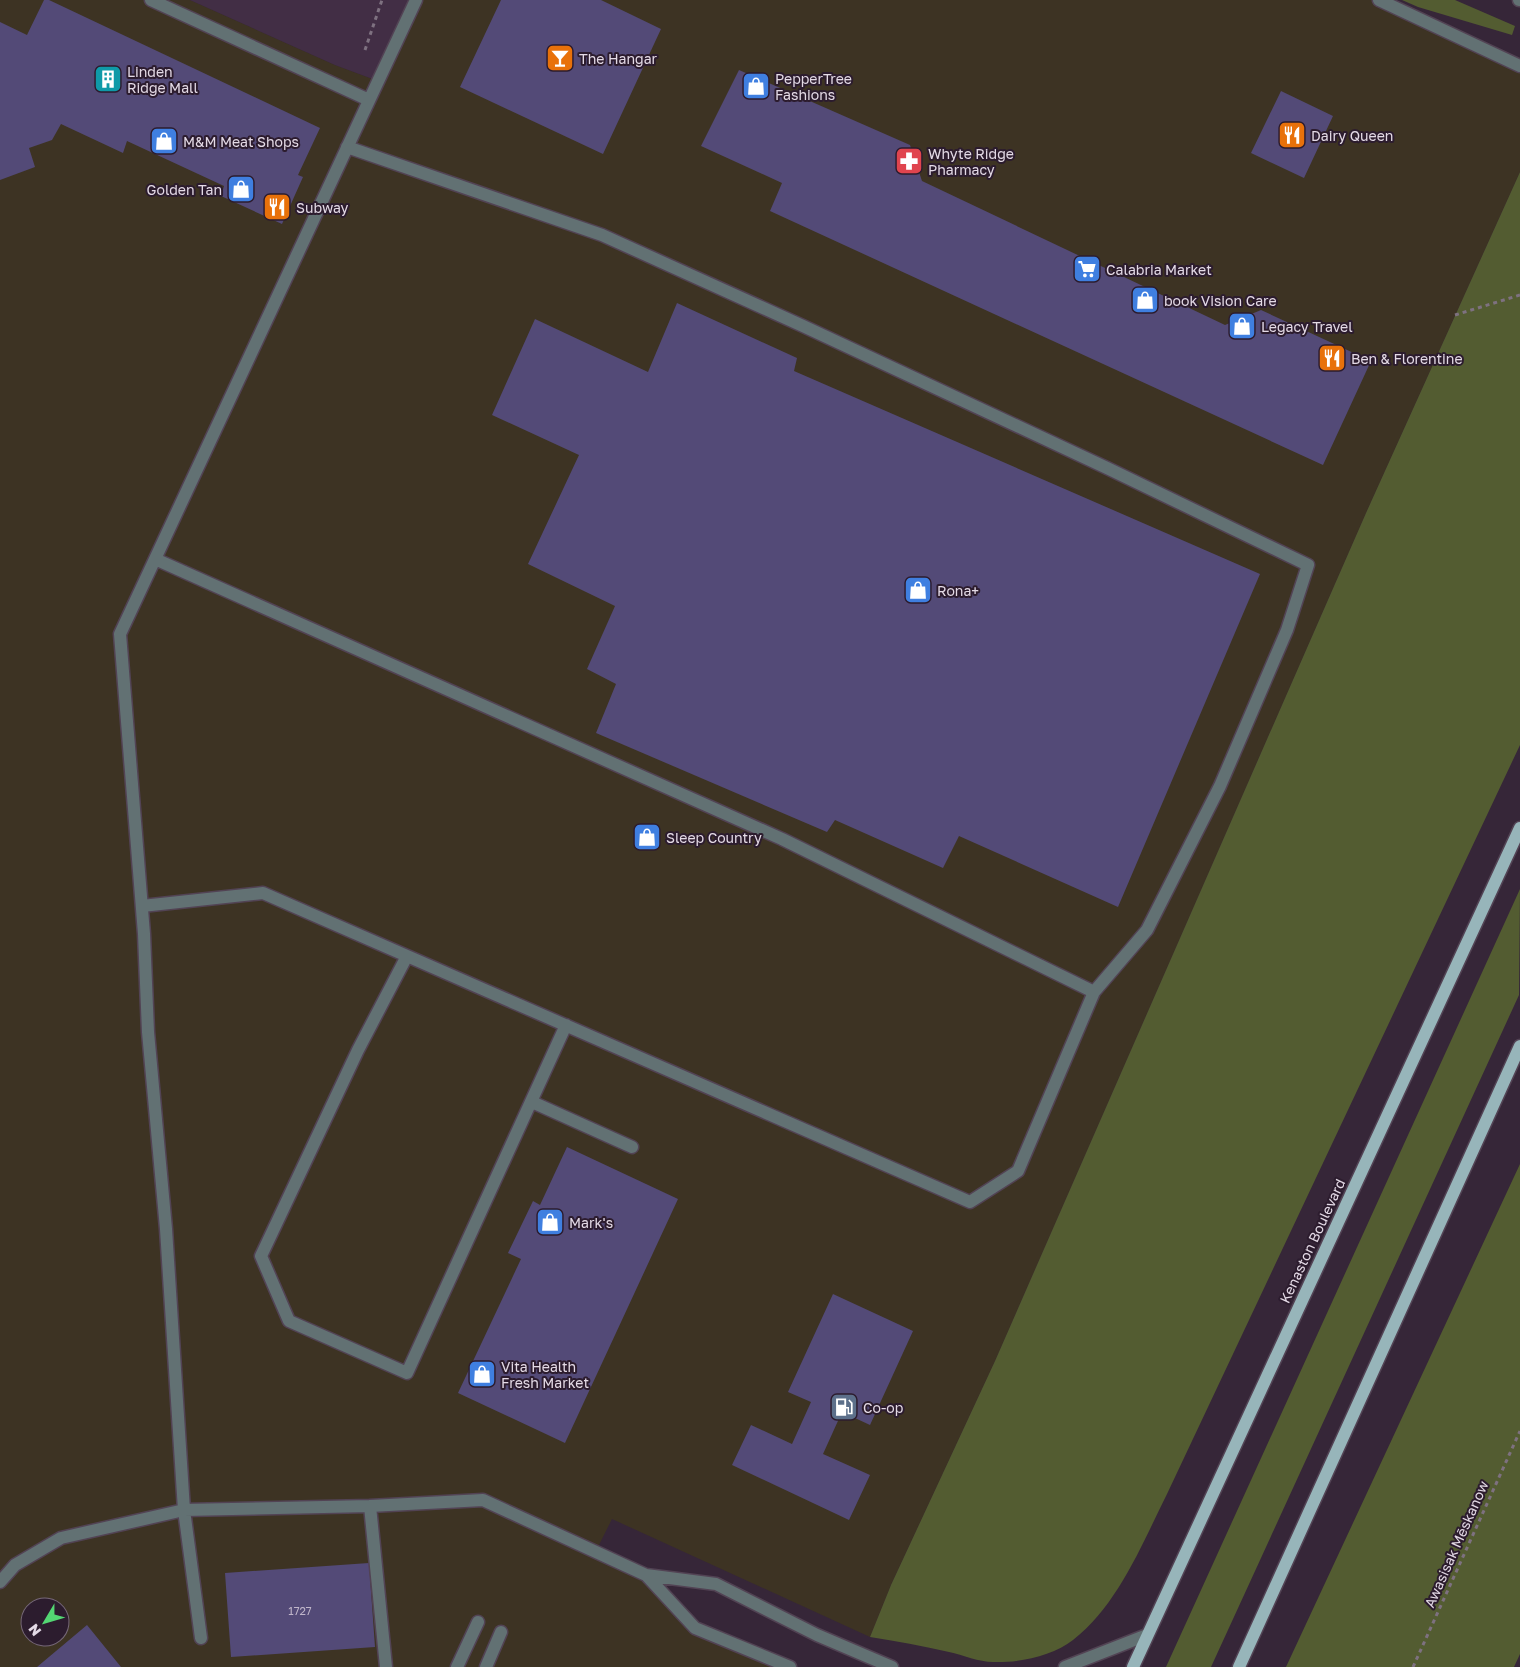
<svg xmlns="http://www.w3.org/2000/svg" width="1520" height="1667" font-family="'Golos Text',sans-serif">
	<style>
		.commercial { fill: #3d3323; fill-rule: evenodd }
		.built { fill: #422e45 }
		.green { fill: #535c31 }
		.building { fill: #534a77 }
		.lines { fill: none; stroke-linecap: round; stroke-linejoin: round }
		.minor-casing { stroke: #524354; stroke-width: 15 }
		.major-casing { stroke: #524354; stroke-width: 15 }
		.path { stroke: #7e7180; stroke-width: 3; stroke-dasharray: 4 4; stroke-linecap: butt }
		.minor { stroke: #627173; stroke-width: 12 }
		.major { stroke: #97b5ba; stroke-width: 12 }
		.labels { text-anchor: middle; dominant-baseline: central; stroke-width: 4; stroke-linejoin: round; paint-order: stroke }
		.number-label { font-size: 11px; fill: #c0b6ca }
		.poi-label { font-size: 14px; fill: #e4dae6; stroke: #2c1c2e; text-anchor: start }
		.street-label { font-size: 14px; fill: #e4dae6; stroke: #2c1c2e }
	</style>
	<rect width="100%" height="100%" fill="#362638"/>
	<!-- commercial -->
	<path class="commercial" d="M0 0H190L335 65 378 81 416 0H1379L1520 66V172L1366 513 995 1361 891 1585 870 1637 612 1519 596 1551 646 1575 695 1628 790 1667H0ZM30 1607H60V1637H30Z"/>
	<!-- built -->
	<path class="built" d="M190 0H416L378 81 335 65Z"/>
	<!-- green -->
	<path class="green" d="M1402 0H1455L1515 26 1512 35 1418 7Z
		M1520 172V745L1167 1494C1142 1544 1118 1605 1073 1640 1053 1656 1018 1663 993 1662 979 1662 963 1655 949 1652 923 1646 896 1641 870 1637L891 1585 995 1361 1366 513Z
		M1520 889 1519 995 1211 1667H1166Z
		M1520 1164V1654L1514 1667H1286Z"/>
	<!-- building -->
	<path class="building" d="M44 0H49L320 128 298 175 303 177 282 224 221 196 224 186 127 141 123 153 61 124 52 140 29 148 35 167 0 180V22L27 35Z
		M501 0H601L661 29 603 154 460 87Z
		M739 70 910 145 922 181 1225 325 1261 310 1371 361 1323 465 770 211 782 183 701 146Z
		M1281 91 1333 116 1304 178 1251 153Z
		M677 303 797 358 794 371 1260 574 1118 907 959 836 943 868 835 820 827 832 596 733 616 684 587 669 615 606 528 564 579 455 492 415 535 319 648 372Z
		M567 1147 678 1199 565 1443 458 1393 521 1259 508 1253 533 1201 540 1205Z
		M833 1294 913 1331 870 1425 842 1412 823 1454 870 1475 849 1520 732 1465 751 1425 792 1444 811 1402 788 1392Z
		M369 1563 375 1647 231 1657 225 1573Z
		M87 1625 121 1667H37Z"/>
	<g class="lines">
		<!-- minor casing -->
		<g class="minor-casing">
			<path id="minor" d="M151 0 369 100
				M1379 0 1520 66
				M1519 0H1520
				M347 147 602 235 803 326 1107 468 1308 565 1287 630 1220 786 1147 930 1094 992
				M142 906 263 893 970 1202 1018 1171 1094 992 782 839 155 559
				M407 956 358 1050 261 1256 289 1321 407 1373 566 1025
				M532 1102 632 1147
				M370 1506 386 1667
				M646 1575 695 1628 790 1667
				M0 1582 15 1565 61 1538 184 1510 370 1506 483 1500 646 1575 716 1584 817 1635 892 1667
				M201 1638 184 1510 166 1229 148 1032 144 934 120 634 416 0
				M457 1667 478 1622
				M486 1667 501 1632
				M1065 1667 1147 1635"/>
		</g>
		<!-- major casing -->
		<g class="major-casing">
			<path id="major" d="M1133 1667 1520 828
				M1239 1667 1520 1046"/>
		</g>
		<!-- path -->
		<path class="path" d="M365 50 382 0
			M1455 315 1520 295
			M1413 1667 1520 1431"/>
		<!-- minor -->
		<use href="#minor" class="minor"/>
		<!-- major -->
		<use href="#major" class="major"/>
	</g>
	<!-- icons -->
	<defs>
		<g id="bar-square" transform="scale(1.4375)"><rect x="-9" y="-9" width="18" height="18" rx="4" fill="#e8710a" stroke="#2c1c2e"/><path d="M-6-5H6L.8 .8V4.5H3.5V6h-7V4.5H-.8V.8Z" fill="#fff"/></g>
		<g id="building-square" transform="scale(1.4375)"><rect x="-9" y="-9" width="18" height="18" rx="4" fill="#0f9aa8" stroke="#2c1c2e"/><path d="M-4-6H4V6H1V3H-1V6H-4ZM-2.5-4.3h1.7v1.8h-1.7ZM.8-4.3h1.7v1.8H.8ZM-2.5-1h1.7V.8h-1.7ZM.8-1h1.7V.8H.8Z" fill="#fff"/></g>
		<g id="shop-square" transform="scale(1.4375)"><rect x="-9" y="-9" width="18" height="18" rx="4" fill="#3f7fe0" stroke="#2c1c2e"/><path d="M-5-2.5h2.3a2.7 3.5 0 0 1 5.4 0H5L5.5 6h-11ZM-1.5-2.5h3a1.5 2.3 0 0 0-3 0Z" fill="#fff"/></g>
		<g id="restaurant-square" transform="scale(1.4375)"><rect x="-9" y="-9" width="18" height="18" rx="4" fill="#e8710a" stroke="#2c1c2e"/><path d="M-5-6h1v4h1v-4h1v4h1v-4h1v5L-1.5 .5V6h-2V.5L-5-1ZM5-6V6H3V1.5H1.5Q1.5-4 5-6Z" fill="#fff"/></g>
		<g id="pharmacy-square" transform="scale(1.4375)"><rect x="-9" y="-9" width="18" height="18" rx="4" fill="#e0444e" stroke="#2c1c2e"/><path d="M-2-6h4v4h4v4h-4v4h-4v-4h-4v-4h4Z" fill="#fff"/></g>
		<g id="supermarket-square" transform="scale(1.4375)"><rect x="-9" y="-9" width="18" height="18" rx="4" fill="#3f7fe0" stroke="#2c1c2e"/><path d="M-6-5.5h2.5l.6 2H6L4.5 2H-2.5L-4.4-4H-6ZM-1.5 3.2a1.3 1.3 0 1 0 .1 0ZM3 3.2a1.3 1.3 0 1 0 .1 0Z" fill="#fff"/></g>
		<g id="fuel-square" transform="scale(1.4375)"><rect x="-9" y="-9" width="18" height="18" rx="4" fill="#5c6f8a" stroke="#2c1c2e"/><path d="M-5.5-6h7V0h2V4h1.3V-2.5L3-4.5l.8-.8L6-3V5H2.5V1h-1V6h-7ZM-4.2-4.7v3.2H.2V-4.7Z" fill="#fff"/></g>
	</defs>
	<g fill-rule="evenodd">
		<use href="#bar-square" x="560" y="58"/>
		<use href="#building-square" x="108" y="79"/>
		<use href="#shop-square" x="756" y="86"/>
		<use href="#restaurant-square" x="1292" y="135"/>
		<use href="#shop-square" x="164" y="141"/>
		<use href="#pharmacy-square" x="909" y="161"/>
		<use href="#shop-square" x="241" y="189"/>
		<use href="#restaurant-square" x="277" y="207"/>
		<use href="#supermarket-square" x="1087" y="269"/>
		<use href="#shop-square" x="1145" y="300"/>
		<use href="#shop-square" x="1242" y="326"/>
		<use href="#restaurant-square" x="1332" y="358"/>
		<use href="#shop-square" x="918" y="590"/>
		<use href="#shop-square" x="647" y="837"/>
		<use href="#shop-square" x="550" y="1222"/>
		<use href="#shop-square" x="482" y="1374"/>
		<use href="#fuel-square" x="844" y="1407"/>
	</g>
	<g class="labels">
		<!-- number labels -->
		<g class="number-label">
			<text x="300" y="1610">1727</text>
		</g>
		<!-- poi labels -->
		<g class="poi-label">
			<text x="579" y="58">The Hangar</text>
			<text x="127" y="71">Linden<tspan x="127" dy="16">Ridge Mall</tspan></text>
			<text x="775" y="78">PepperTree<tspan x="775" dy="16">Fashions</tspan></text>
			<text x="1311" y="135">Dairy Queen</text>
			<text x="183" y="141">M&amp;M Meat Shops</text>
			<text x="928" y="153">Whyte Ridge<tspan x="928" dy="16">Pharmacy</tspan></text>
			<text x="222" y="189" text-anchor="end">Golden Tan</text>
			<text x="296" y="207">Subway</text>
			<text x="1106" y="269">Calabria Market</text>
			<text x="1164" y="300">book Vision Care</text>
			<text x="1261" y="326">Legacy Travel</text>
			<text x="1351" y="358">Ben &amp; Florentine</text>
			<text x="937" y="590">Rona+</text>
			<text x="666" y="837">Sleep Country</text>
			<text x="569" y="1222">Mark's</text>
			<text x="501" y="1366">Vita Health<tspan x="501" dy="16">Fresh Market</tspan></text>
			<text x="863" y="1407">Co-op</text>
		</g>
		<!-- street labels -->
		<g class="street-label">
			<text transform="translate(1312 1241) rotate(-65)">Kenaston Boulevard</text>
			<text transform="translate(1456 1544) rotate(-66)">Awasisak Mēskanow</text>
		</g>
	</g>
	<!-- north arrow -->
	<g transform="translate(45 1622) rotate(232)"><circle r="24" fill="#2c1c2e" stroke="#766878"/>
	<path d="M0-4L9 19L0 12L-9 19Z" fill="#53d673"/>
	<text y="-8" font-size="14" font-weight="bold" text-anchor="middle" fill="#e4dae6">N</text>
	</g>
</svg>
